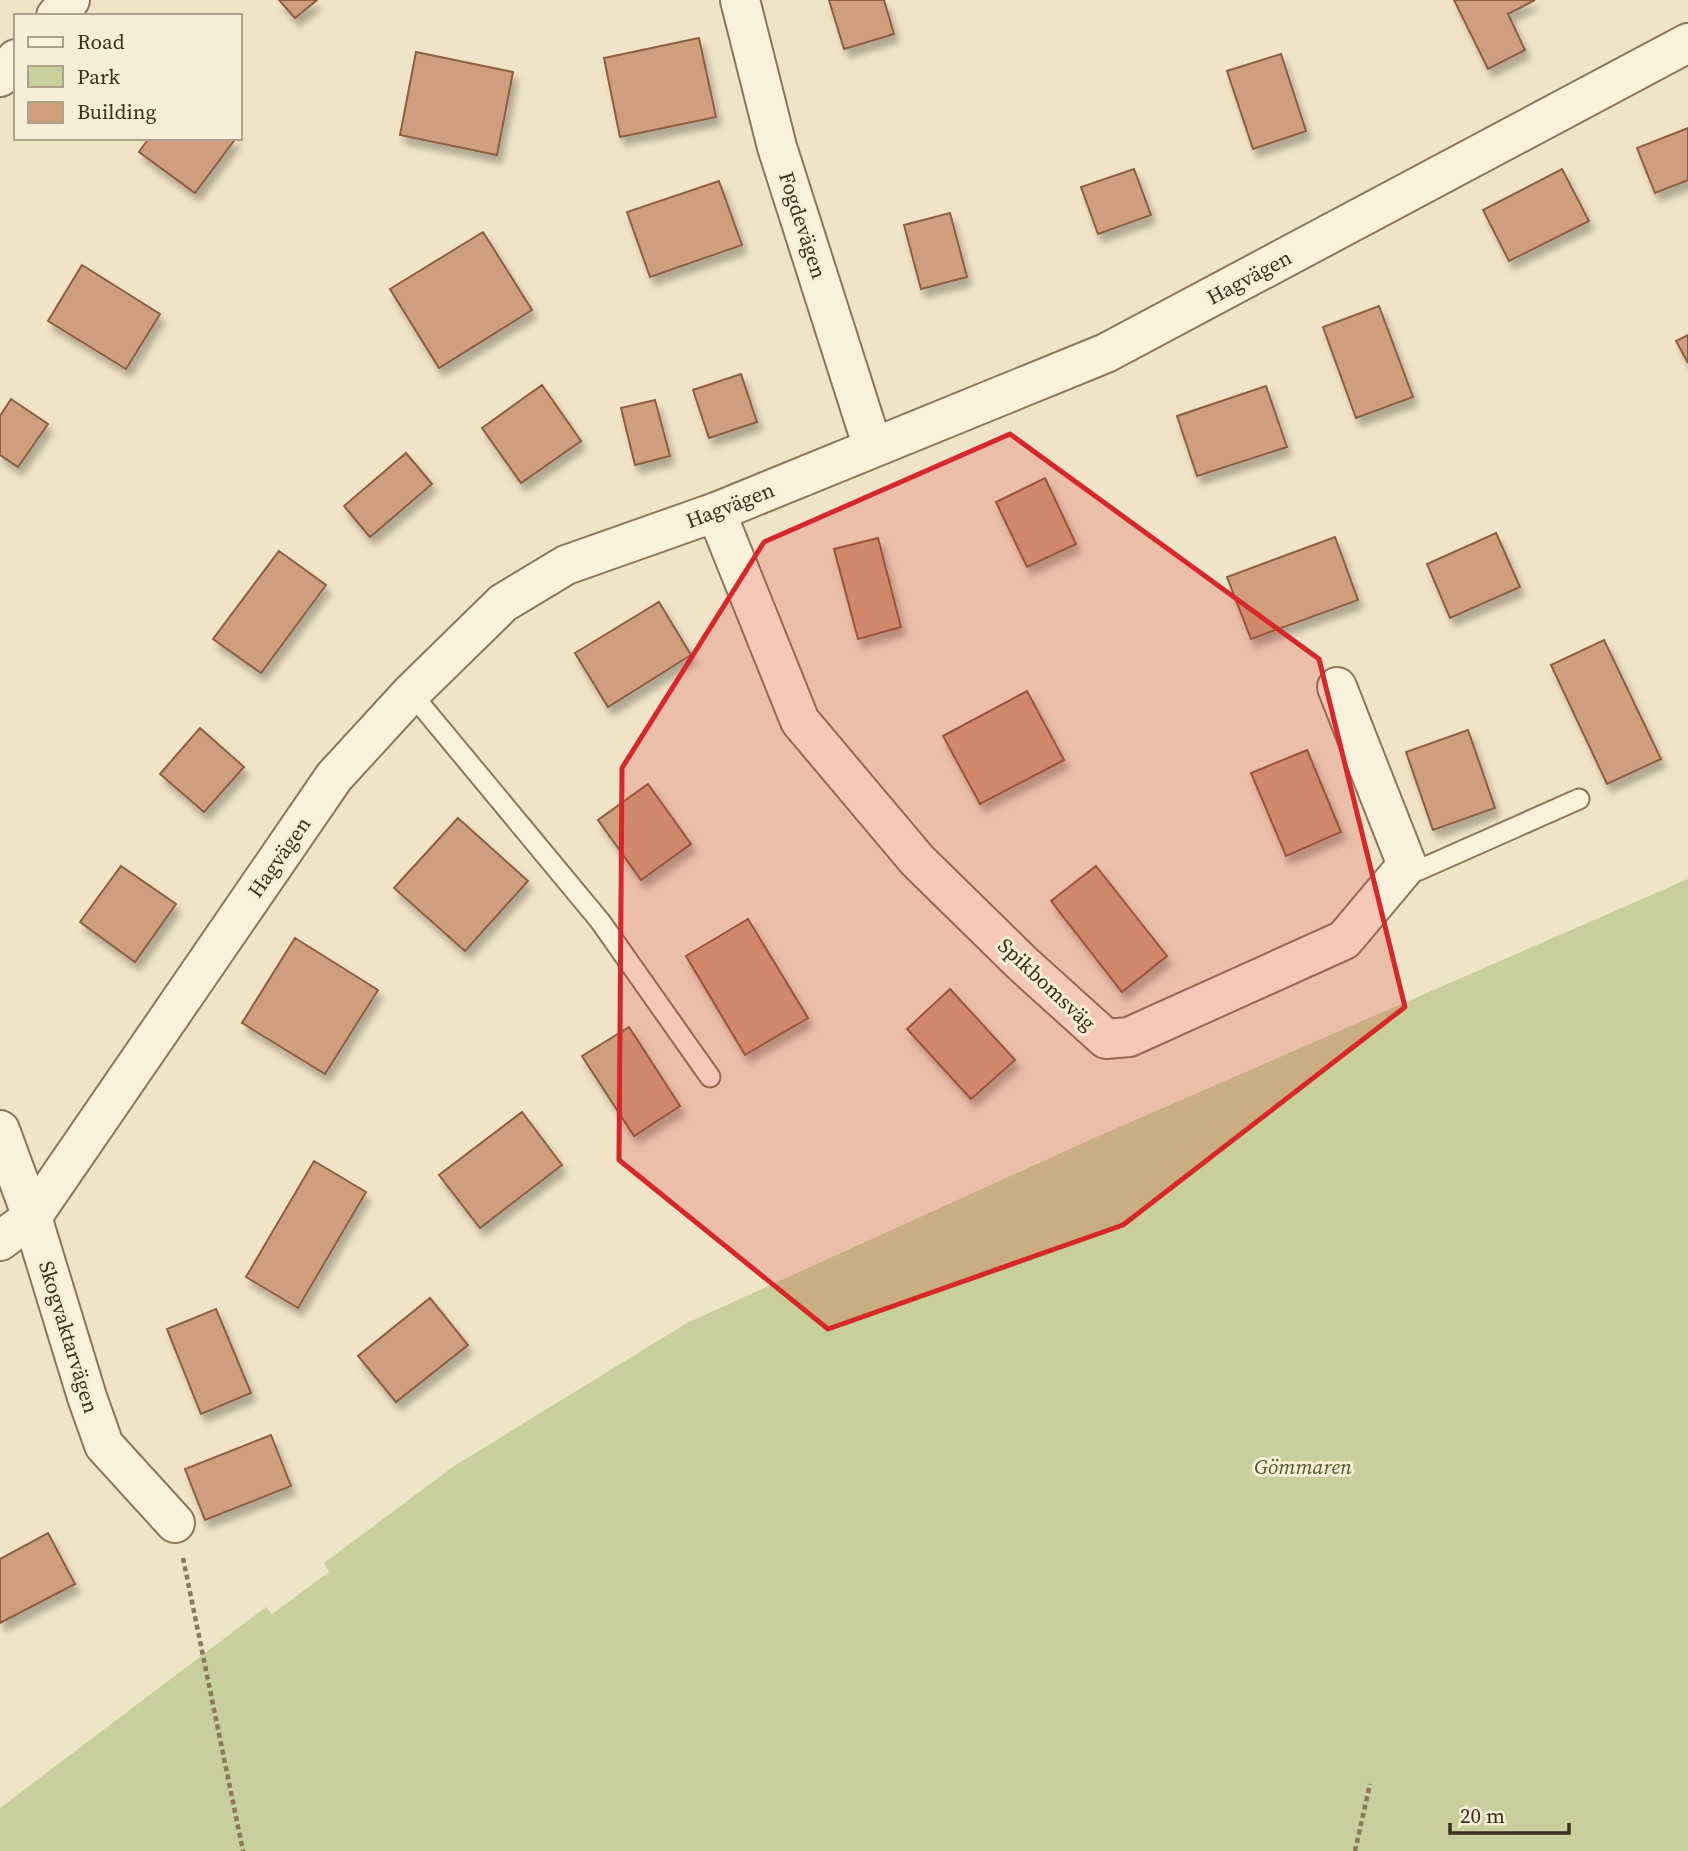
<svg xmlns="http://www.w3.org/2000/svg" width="1688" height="1851" font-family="'Source Serif 4',serif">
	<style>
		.green { fill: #c9cf9b }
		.building { fill: #cf9f7d; stroke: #8d5f41; stroke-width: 2; filter: url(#shadow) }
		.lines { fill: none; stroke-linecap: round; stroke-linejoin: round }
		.lane-casing { stroke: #8d765c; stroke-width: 23 }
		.street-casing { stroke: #8d765c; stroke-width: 42 }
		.path { stroke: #8d765c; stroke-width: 4.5; stroke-dasharray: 5 3.5; stroke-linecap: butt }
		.lane { stroke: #faf1dc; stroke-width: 19 }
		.street { stroke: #faf1dc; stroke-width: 38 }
		.marked { fill: #d62828; fill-opacity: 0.2; stroke: #d62828; stroke-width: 5; stroke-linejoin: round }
		.labels { text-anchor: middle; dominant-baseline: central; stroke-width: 6; stroke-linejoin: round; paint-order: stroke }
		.street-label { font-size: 21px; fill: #3d2e20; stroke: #f7eed8 }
		.park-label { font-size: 21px; font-style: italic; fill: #4d5a26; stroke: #f7eed8 }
	</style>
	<defs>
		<filter id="shadow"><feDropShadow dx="4.5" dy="8" stdDeviation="3.5" flood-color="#0004"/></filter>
	</defs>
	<rect width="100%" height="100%" fill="#f0e4c8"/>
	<!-- green -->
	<path class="green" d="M1688 879V1851H0V1808L266 1607 272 1614 329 1572 324 1563 454 1466 687 1323 1094 1138Z"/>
	<!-- building -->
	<path class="building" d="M279 0H317L295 18Z
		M829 0H884L894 34 844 49Z
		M1454 0H1535L1508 14 1525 50 1488 69Z
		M699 38 716 117 620 137 604 58Z
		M416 52 513 72 497 155 400 135Z
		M1281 54 1306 131 1253 149 1227 71Z
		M1688 128V180L1655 193 1637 148Z
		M149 138H236L195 193 139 152Z
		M1134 169 1151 215 1098 234 1081 187Z
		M1562 169 1589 221 1509 261 1483 210Z
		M719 181 742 245 650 277 627 212Z
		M950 213 967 277 921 289 904 225Z
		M483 232 532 310 439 368 390 289Z
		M82 265 160 314 126 369 48 321Z
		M1379 306 1413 397 1356 418 1323 327Z
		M1688 335V363L1676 341Z
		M741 374 757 422 709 438 693 390Z
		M542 385 581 441 521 483 482 428Z
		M1266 386 1287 447 1197 476 1177 416Z
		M11 399 48 424 18 467 0 455V416Z
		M655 400 670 456 635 465 621 408Z
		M406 453 432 484 370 537 344 506Z
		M1045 478 1076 544 1027 567 996 502Z
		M1496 533 1520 587 1450 618 1427 564Z
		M1335 537 1358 600 1251 639 1227 577Z
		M878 538 901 627 858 639 834 549Z
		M279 551 326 585 261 673 213 639Z
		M659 602 691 655 608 707 575 653Z
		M1604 640 1661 759 1607 784 1551 665Z
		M1027 691 1064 760 980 804 943 736Z
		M200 728 244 767 204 812 160 774Z
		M1468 730 1495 808 1433 830 1406 752Z
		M1307 750 1341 832 1286 856 1251 773Z
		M648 784 691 844 641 880 598 820Z
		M458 818 528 881 465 951 394 888Z
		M121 866 176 904 135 962 80 922Z
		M1096 866 1167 956 1122 992 1051 901Z
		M748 919 808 1018 745 1055 686 956Z
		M295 938 378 990 325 1074 242 1023Z
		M950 989 1015 1060 971 1099 907 1029Z
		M629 1027 680 1106 634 1136 582 1056Z
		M522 1112 562 1165 480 1228 439 1175Z
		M314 1161 366 1192 298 1308 246 1277Z
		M430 1298 468 1345 396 1402 358 1356Z
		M216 1309 251 1393 201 1414 167 1329Z
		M271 1435 291 1486 205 1520 185 1469Z
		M48 1533 75 1584 0 1623V1559Z"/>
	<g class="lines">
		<!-- lane casing -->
		<g class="lane-casing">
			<path id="lane" d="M411 693 600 921 710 1077
				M1407 865 1419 870 1579 799"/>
		</g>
		<!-- street casing -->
		<g class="street-casing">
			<path id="street" d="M740 0 777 147 873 448
				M56 16 70 0
				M0 77 16 59
				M716 512 800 721 917 860 1022 963 1106 1039 1129 1037 1344 940 1407 865 1337 687
				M0 1130 32 1217 87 1397 104 1445 175 1523
				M0 1241 32 1217 334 777 411 693 503 603 566 565 716 512 1106 353 1688 43"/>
		</g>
		<!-- path -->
		<path class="path" d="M183 1558 243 1851
			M1355 1851 1370 1784"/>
		<!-- lane -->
		<use href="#lane" class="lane"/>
		<!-- street -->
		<use href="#street" class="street"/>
	</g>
	<!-- marked area -->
	<path class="marked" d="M1010 434 1319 659 1405 1007 1123 1225 828 1329 619 1160 622 768 764 542Z"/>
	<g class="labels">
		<!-- street labels -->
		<g class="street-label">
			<text transform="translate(803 225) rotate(72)">Fogdevägen</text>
			<text transform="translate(1249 277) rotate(-28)">Hagvägen</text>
			<text transform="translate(730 505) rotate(-21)">Hagvägen</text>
			<text transform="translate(279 857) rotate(-55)">Hagvägen</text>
			<text transform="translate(1047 984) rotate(43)">Spikbomsväg</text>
			<text transform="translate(69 1337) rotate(73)">Skogvaktarvägen</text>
		</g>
		<!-- park labels -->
		<g class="park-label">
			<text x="1303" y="1466">Gömmaren</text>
		</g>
	</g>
	<!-- legend -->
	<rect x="14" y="14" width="228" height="126" fill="#f7eed8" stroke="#ada18e" stroke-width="2"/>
	<rect x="28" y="37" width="35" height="10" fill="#faf1dc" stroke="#ada18e" stroke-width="2"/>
	<text x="77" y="49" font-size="21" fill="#3d2e20">Road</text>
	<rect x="28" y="66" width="35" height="21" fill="#c9cf9b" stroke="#ada18e" stroke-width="2"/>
	<text x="77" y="84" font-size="21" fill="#3d2e20">Park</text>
	<rect x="28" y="102" width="35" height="21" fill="#cf9f7d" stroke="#ada18e" stroke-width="2"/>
	<text x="77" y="119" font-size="21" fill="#3d2e20">Building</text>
	<!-- scale -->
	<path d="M1450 1823v10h119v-10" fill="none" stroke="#3d2e20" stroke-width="3.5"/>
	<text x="1460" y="1823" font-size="21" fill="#3d2e20" stroke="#f7eed8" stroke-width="5" paint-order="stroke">20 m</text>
</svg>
